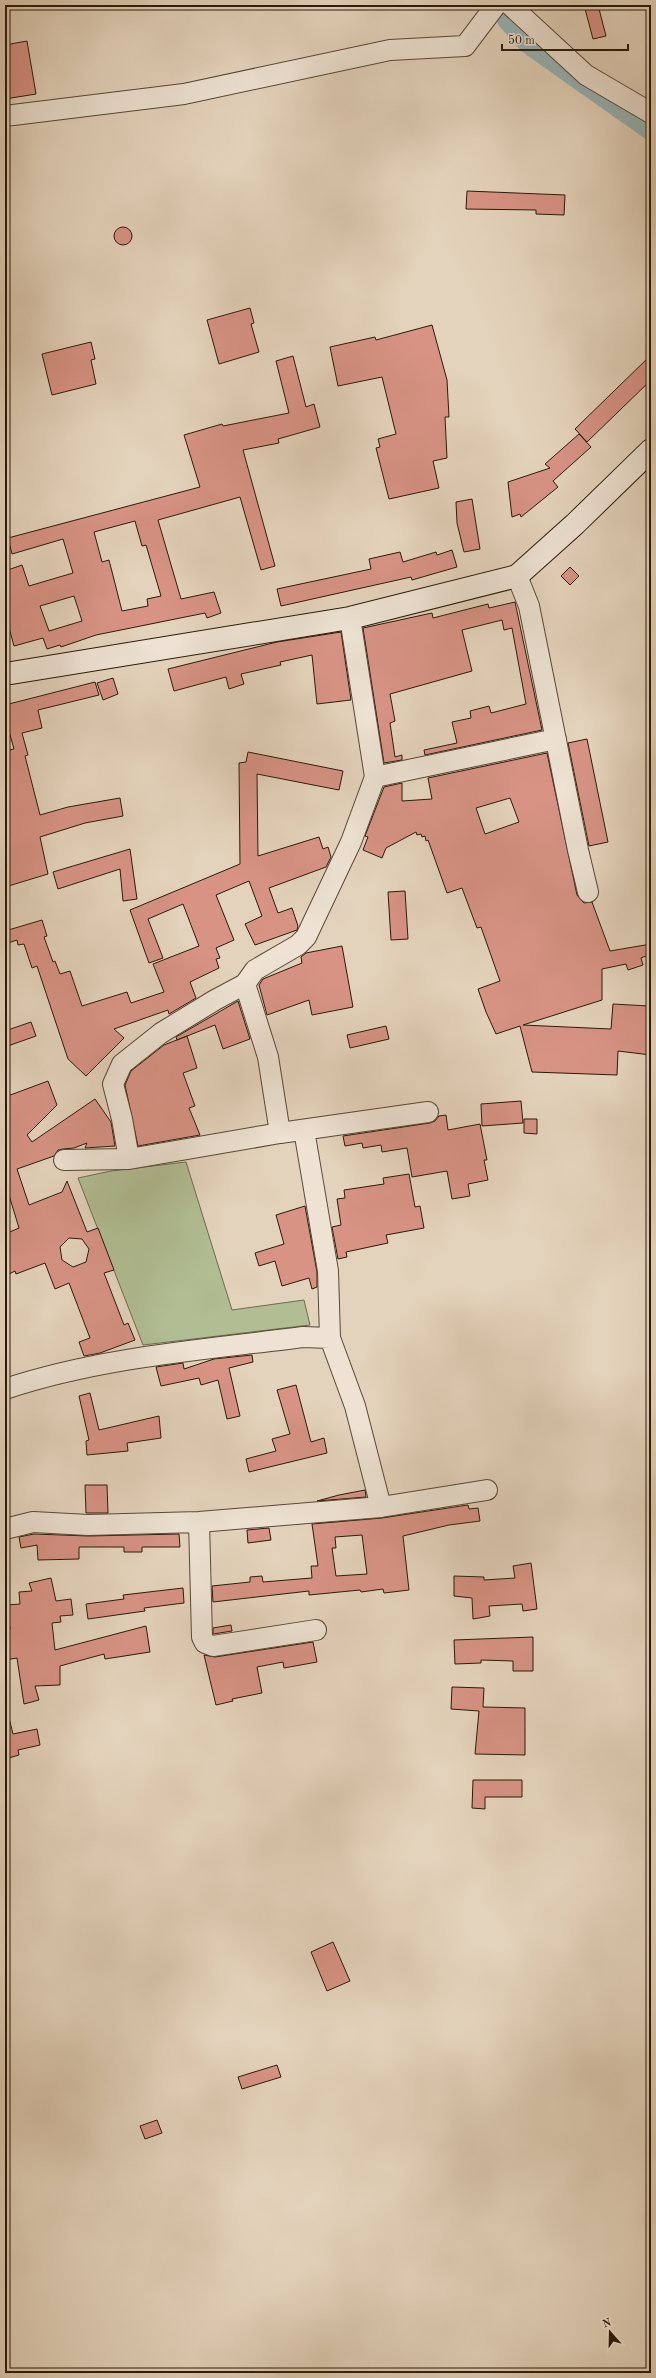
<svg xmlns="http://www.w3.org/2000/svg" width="656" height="2378" font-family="'Old Standard TT',serif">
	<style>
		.green { fill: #b1bd93; stroke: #6e6c4e }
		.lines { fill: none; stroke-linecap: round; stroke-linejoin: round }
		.canal { stroke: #98b6b9; stroke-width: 18 }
		.building { fill: #d89385; stroke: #2a1a09; fill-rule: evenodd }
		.minor-casing { stroke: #584836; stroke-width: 22 }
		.secondary-casing { stroke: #2a1a09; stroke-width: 24 }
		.minor { stroke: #ede2d3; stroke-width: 20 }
		.secondary { stroke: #ede2d3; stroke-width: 22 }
	</style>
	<rect width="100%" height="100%" fill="#e4d3bc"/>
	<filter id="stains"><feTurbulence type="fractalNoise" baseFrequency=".005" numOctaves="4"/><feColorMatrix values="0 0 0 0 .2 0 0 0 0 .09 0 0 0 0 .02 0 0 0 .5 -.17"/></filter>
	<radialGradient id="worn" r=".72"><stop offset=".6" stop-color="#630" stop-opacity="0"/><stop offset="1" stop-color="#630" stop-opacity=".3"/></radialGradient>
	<!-- green -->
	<path class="green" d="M186 1162 232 1310 304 1300 310 1325 143 1345 78 1178 111 1171Z"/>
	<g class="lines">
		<!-- canal -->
		<path class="canal" d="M506 20 528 45 651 132"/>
	</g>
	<!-- building -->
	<path class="building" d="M584 5H598L606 36 593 39Z
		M27 41 36 94 5 99V45Z
		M467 191 565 195 564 215 536 214V210L466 209Z
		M114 236a9 9 0 1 1 18 0a9 9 0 1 1-18 0Z
		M250 308 254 323 251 324 259 352 219 364 207 320Z
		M432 325 447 380 449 417H445L447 458 433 461 439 488 389 499 376 448 380 447 378 439 396 434 382 377 338 386 330 347 375 337 376 340Z
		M91 342 95 359 91 360 96 384 52 395 42 354Z
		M651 355V380L587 442 575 429Z
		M293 356 306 407 314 404 320 427 278 439 279 443 243 450 275 566 261 570 240 497 158 520 181 599 214 592 221 613 207 618 205 613 96 635 61 647 60 645 47 649 43 638 14 646 5 613V571L22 565 29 586 73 573 63 539 12 554 8 538 200 487 184 435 222 424 223 426 289 413 276 361ZM135 521 142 546 146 545 161 596 147 599 148 606 122 611 109 560 102 562 94 532ZM74 596 82 621 49 631 40 606Z
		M579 434 591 447 553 481 558 487 521 517 520 514 512 517 508 482 550 468 545 464Z
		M472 499 480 549 464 552 457 523 456 502Z
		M452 550 457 567 412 580 411 577 281 606 277 589 371 569 369 559 400 552 403 562 436 552 437 555Z
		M570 567 579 576 570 585 561 576Z
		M515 602 542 730 425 755 424 750 457 743 452 722 471 718 470 711 489 706 491 713 526 704 512 628 504 630 502 620 462 630 472 671 390 694 395 721 390 723 395 757 402 755V760L384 763 363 628 432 613 433 618 488 604 489 608Z
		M341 632 351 700 317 704 312 655 280 662 281 665 241 674 244 684 229 689 226 677 174 691 168 669 277 642Z
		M113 678 118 694 103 700 97 683Z
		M95 682 99 695 38 710 42 728 22 733 28 755 25 756 40 815 68 807 120 798 123 816 85 823 40 837 48 874 5 887V751L14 749 5 717V705Z
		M587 739 608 842 589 846 568 743Z
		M248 752 343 771 339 790 257 774 258 856 319 837 323 849 328 847 331 857 326 867 269 888 278 913 292 908 298 926 297 930 255 945 245 924 262 916 249 881 216 895 234 940 216 948 220 958 216 959 219 968 190 982 196 998 169 1014 168 1010 114 1029 124 1038 86 1076 68 1059 37 966 32 968 24 944 18 945 17 940 5 944V931L42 920 47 936 44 937 53 962 55 961 60 974 70 971 82 1006 127 992 131 1003 164 992 153 964 199 946 183 904 148 919 163 958 149 963 130 910 240 864 239 763 246 762Z
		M547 753 577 895 584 903 592 902 610 951 651 944V954L641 958 643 965 628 970 626 964 602 969V1000L523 1025 611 1029 613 1004 648 1006 651 1055 618 1051 617 1075 532 1072 520 1026 496 1034 486 1012 478 989 500 981 481 927 477 928 462 888 447 893 428 840 426 841 425 836 422 837 421 834 417 835 416 832 386 848 382 858 363 850 368 837 365 836 384 787 402 783V801L432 799 428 778ZM510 798 519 822 485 834 476 808Z
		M130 849 137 899 123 901 120 869 58 889 53 872Z
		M405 891 408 939 391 940 388 892Z
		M342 946 353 1007 312 1015 309 1000 267 1015 259 985 263 979 302 963 301 957 306 953Z
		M238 1001 250 1039 223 1049 215 1025 177 1040 176 1037Z
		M31 1022 36 1036 5 1047V1031Z
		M386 1026 389 1039 350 1048 347 1035Z
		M187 1036 197 1068 183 1073 195 1106 189 1108 200 1135 138 1146 125 1085 131 1071 164 1045Z
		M48 1081 57 1105 27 1135 32 1142 95 1099 111 1122 115 1146 85 1148 87 1143 74 1148 63 1149 58 1150 54 1156 17 1169 29 1205 62 1192 67 1181 87 1232 98 1228 114 1270 104 1273 124 1325 128 1323 135 1340 100 1353 84 1356 79 1342 90 1338 69 1283 55 1289 45 1263 16 1274 15 1271 9 1274 8 1271 5 1272V1234L19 1228 9 1195 5 1197V1097ZM69 1238 82 1239 89 1249 86 1262 73 1267 62 1260 60 1247Z
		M521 1101 523 1123 482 1126 481 1104Z
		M446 1115 448 1130 480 1124 487 1160H484L488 1180 468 1184 470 1196 452 1199 447 1171 412 1177 407 1148 382 1152 381 1145 363 1148 362 1143 345 1146 343 1136 430 1123 435 1121 439 1116Z
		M524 1119H537V1134L524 1133Z
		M409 1174 415 1207 420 1206 424 1228 386 1235 388 1243 346 1252 347 1257 338 1259 332 1227 341 1225 337 1199 345 1198 344 1190 384 1184 383 1178Z
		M305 1206 317 1272V1287L312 1289 309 1278 282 1286 275 1261 259 1266 255 1253 284 1244 276 1215Z
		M252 1355 253 1362 229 1368 240 1416 227 1419 218 1380 201 1385 199 1378 161 1386 156 1367 183 1363 184 1369 214 1359Z
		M296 1385 311 1442 324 1438 327 1453 249 1472 246 1459 276 1451 272 1439 290 1434 277 1390Z
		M90 1393 99 1430 159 1416 161 1438 127 1443 128 1451 87 1455 86 1441 89 1440 79 1396Z
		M85 1485H107L108 1513H86Z
		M365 1490 366 1497 317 1501 339 1495Z
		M468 1505 469 1509 478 1508 480 1521 449 1525 403 1536 409 1590 384 1593 383 1589 361 1592 360 1590 309 1595V1591L213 1602 212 1586 250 1582V1577L262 1576 263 1582 312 1578 311 1566H318L312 1524 382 1518ZM362 1535 367 1574 336 1576 332 1548H336L335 1537Z
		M269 1528 271 1540 248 1543 247 1530Z
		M34 1534 88 1536 179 1534 180 1547H142V1552H124V1547H79V1559L38 1560 37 1545 21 1548 19 1537Z
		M531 1563 537 1609 523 1611 522 1604 489 1606 490 1616 473 1619 472 1598 454 1596V1576L484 1577V1580L515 1578 513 1566Z
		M51 1578 56 1601 71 1599 73 1615 60 1616 61 1622 52 1623 55 1650 146 1626 150 1652 105 1659 104 1654 60 1666V1685L35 1686 39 1700 24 1704 17 1658 5 1660V1630L10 1629 7 1605 20 1604 19 1592 32 1591 29 1583Z
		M183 1588 184 1603 144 1608 145 1611 88 1619 86 1604 124 1599 123 1595Z
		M231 1625 232 1631 213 1634V1628Z
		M533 1637V1671H513V1661L481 1660V1663L455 1664 454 1640Z
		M313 1642 317 1662 284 1668 283 1662 257 1667 262 1693 232 1699 233 1701 216 1705 204 1655 215 1657Z
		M452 1687 484 1688 483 1707 525 1708V1755L475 1754 479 1711 451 1709Z
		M9 1718 13 1734 37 1729 40 1745 18 1750 19 1755 5 1759V1719Z
		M473 1780H522V1797H485V1809L472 1808Z
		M333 1942 350 1981 327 1991 311 1952Z
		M277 2065 281 2077 242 2089 238 2077Z
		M157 2120 162 2133 145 2139 140 2126Z"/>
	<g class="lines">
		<!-- minor casing -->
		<g class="minor-casing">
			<path id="minor" d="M510 5 586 75 651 113
				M5 116 184 94 390 50 465 46 496 5
				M517 576 529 606 578 850 588 892
				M375 777 556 739
				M304 1130 328 1271 330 1338
				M280 1133 268 1057 245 984 255 970 298 945 306 937 351 842 375 777 350 618
				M129 1159 122 1119 113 1084 122 1064 161 1033 215 1000 245 984
				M64 1160 129 1159 280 1133 428 1112
				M5 1389C101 1357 203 1350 303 1337L330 1338 355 1406 381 1507
				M199 1522 202 1637 205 1643 213 1646 316 1630
				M5 1529 33 1522 88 1525 199 1522 381 1507 487 1490"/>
		</g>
		<!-- secondary casing -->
		<g class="secondary-casing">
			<path id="secondary" d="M5 674 350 618 517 576 575 524 651 450"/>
		</g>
		<!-- minor -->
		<use href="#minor" class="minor"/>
		<!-- secondary -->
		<use href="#secondary" class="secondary"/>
	</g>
	<!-- margin -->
	<rect width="656" height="2378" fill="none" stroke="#e4d3bc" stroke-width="20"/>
	<rect x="6" y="6" width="644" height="2366" fill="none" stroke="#2a1a09" stroke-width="2"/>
	<rect x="10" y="10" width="636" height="2358" fill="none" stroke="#2a1a09"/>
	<!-- north arrow -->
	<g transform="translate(610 2332) rotate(340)" stroke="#ede2d3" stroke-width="3" paint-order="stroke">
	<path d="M0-3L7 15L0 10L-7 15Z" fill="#2a1a09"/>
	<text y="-6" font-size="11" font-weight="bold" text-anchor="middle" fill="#2a1a09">N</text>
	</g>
	<!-- scale -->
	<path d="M502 44v6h126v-6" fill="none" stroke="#2a1a09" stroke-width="2"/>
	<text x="508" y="44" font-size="12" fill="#2a1a09" stroke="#ede2d3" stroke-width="3" paint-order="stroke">50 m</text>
	<rect width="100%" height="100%" filter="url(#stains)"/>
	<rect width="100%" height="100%" fill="url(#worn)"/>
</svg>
